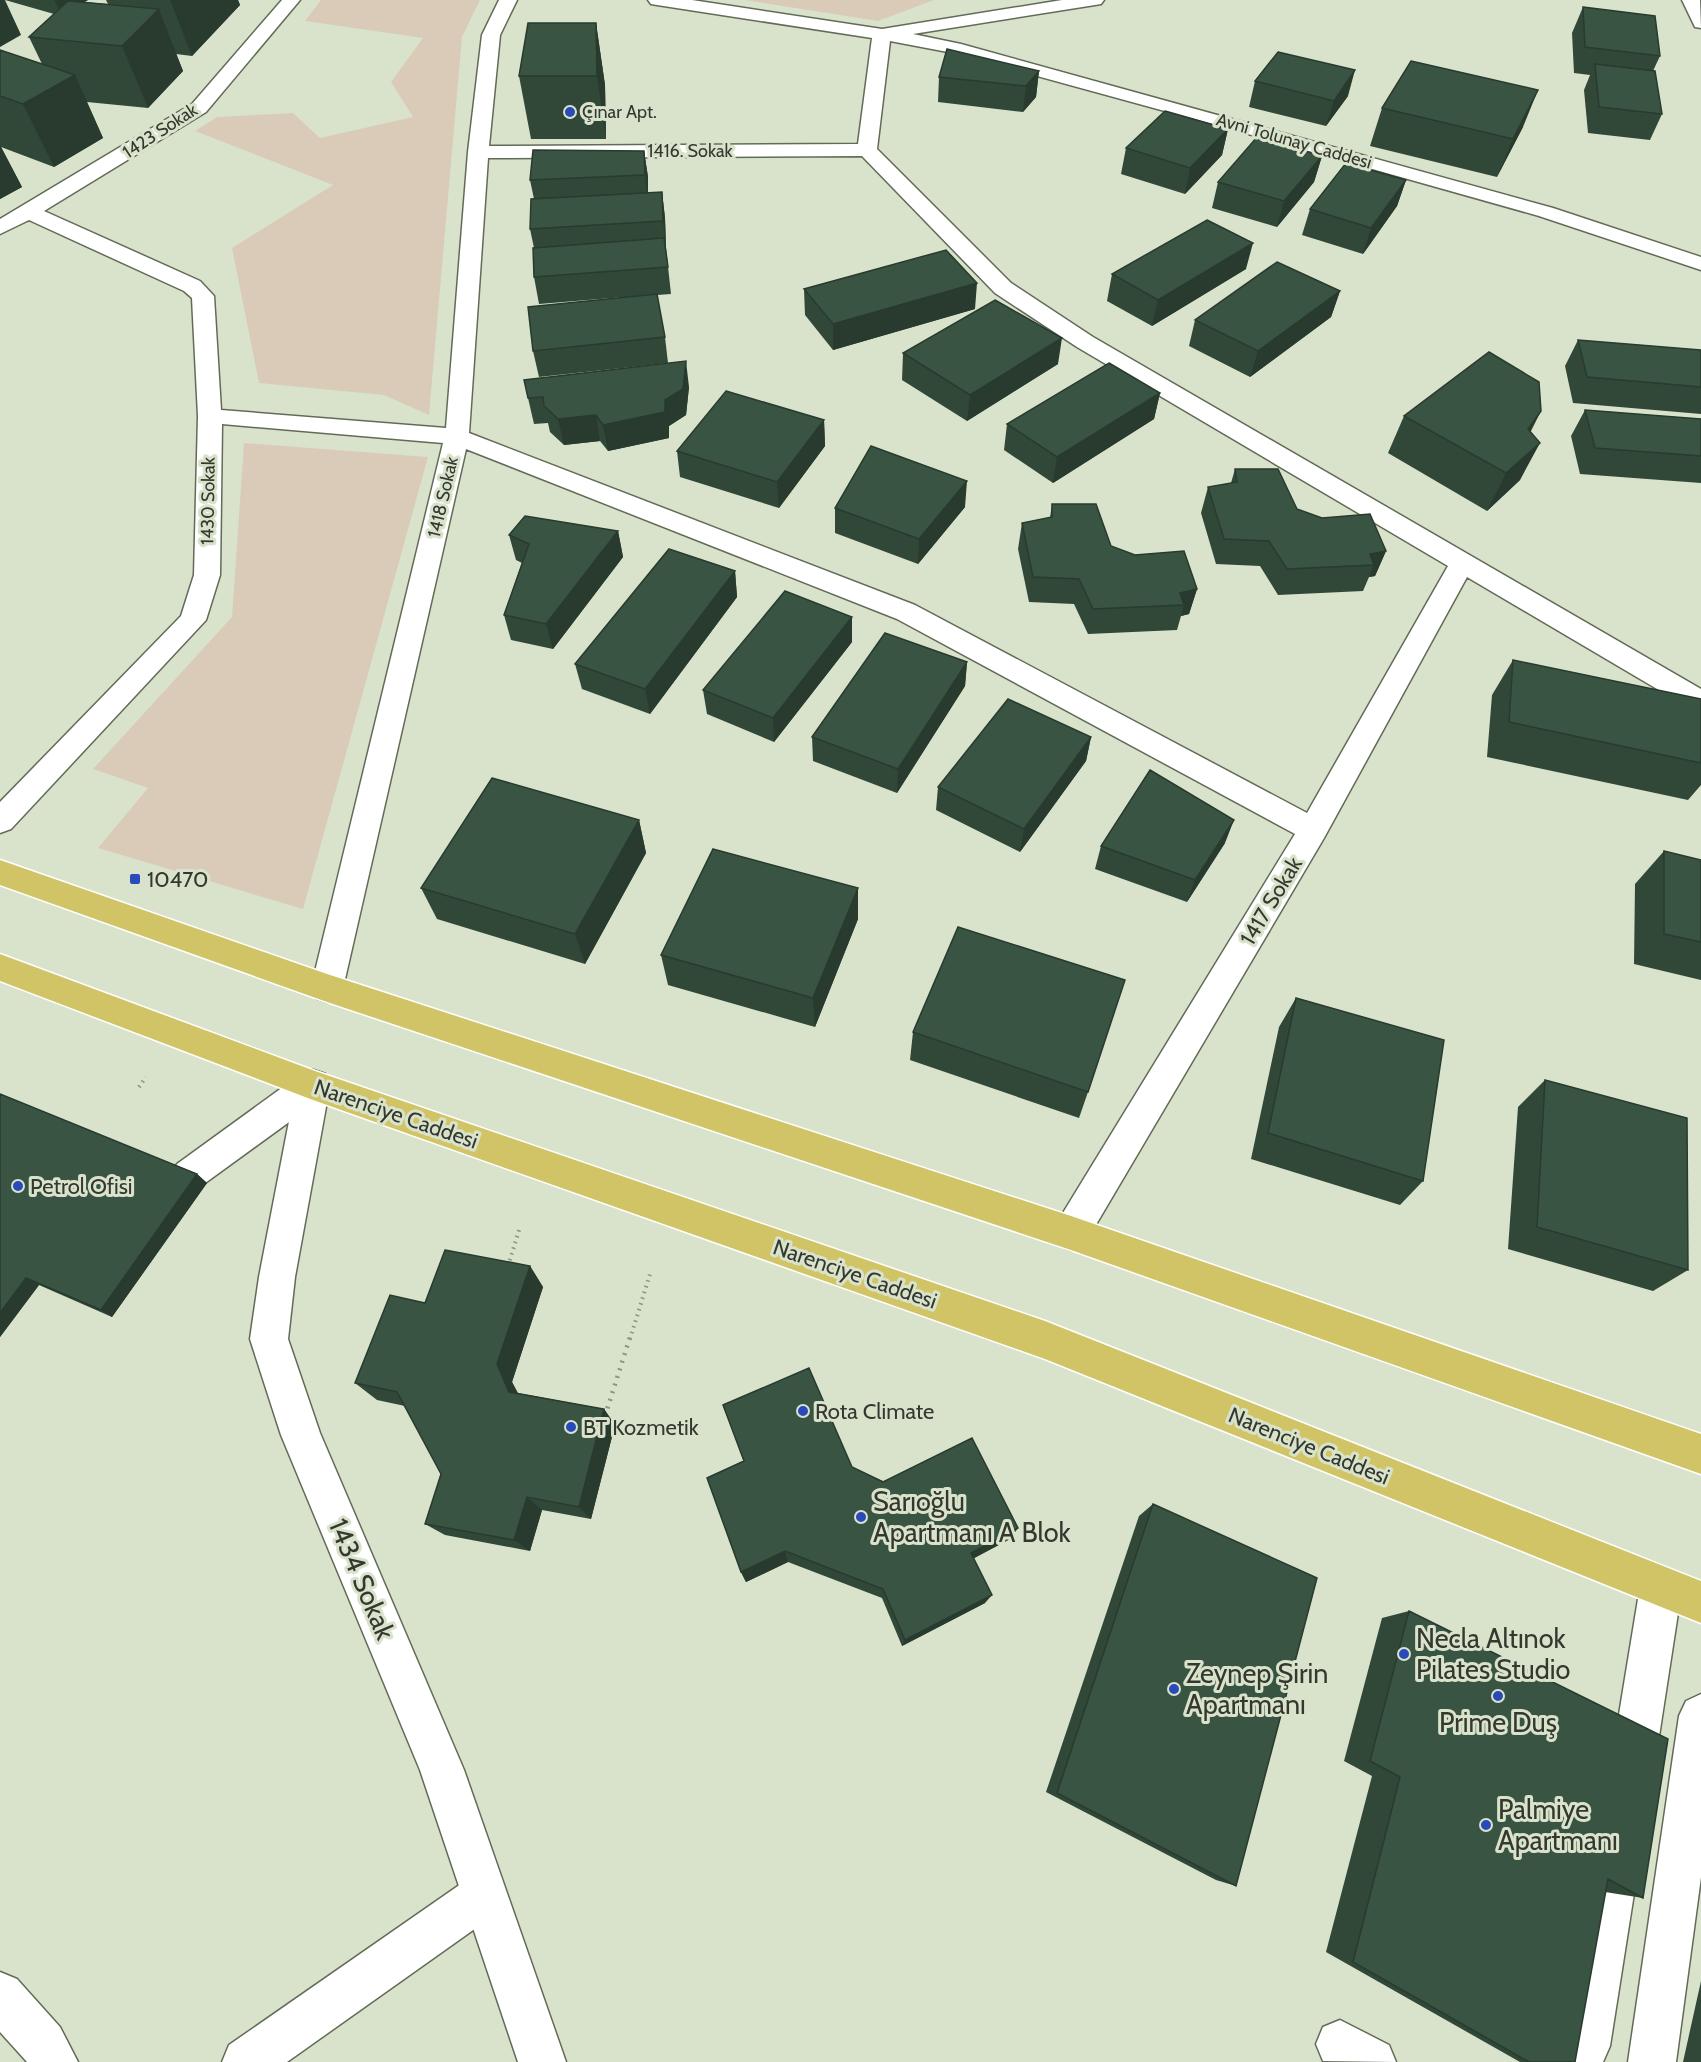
<svg xmlns="http://www.w3.org/2000/svg" width="1701" height="2062" font-family="Cabin,sans-serif">
	<style>
		.green { fill: #dacbb9 }
		.lines { fill: none; stroke-linecap: round; stroke-linejoin: round }
		.service-casing { stroke: #626b57; stroke-width: 3 }
		.minor-casing { stroke: #626b57; stroke-width: 3 }
		.primary-casing { stroke: #fff; stroke-width: 3 }
		.path-far1 { stroke: #8e9584; stroke-width: 4; stroke-dasharray: 1.5 4.5; stroke-linecap: butt }
		.path { stroke: #8e9584; stroke-width: 4.5; stroke-dasharray: 2 6; stroke-linecap: butt }
		.service { fill: #fff; fill-rule: evenodd }
		.minor { fill: #fff; fill-rule: evenodd }
		.primary { fill: #d1c466; fill-rule: evenodd }
		.wall { fill: #314839 }
		.shaded-wall { fill: #283b2e }
		.building { fill: #395442; stroke: #283b2e; stroke-width: 1.5 }
		.poi-dot { fill: #284aba; stroke: #d9e3cc; stroke-width: 2 }
		.labels { text-anchor: middle; dominant-baseline: central; stroke-width: 6; stroke-linejoin: round; paint-order: stroke }
		.far-poi-label { font-size: 18px; fill: #34382f; stroke: #d9e3cc; text-anchor: start }
		.far-street-label { font-size: 18px; fill: #34382f; stroke: #d9e3cc }
		.poi-label { font-size: 22px; fill: #34382f; stroke: #d9e3cc; text-anchor: start }
		.street-label { font-size: 22px; fill: #34382f; stroke: #d9e3cc }
		.near-poi-label { font-size: 27px; fill: #34382f; stroke: #d9e3cc; text-anchor: start }
		.near-street-label { font-size: 27px; fill: #34382f; stroke: #d9e3cc }
	</style>
	<rect width="100%" height="100%" fill="#d9e3cc"/>
	<!-- green -->
	<path class="green" d="M321 0H480L462 37 429 415 384 395 259 383 232 248 333 185 195 131 217 117 293 113 320 138 413 117 391 82 423 38 305 21Z
		M745 0H934L878 21Z
		M244 443 428 457 303 909 98 848 148 788 93 769 232 617Z"/>
	<g class="lines">
		<!-- service casing -->
		<g class="service-casing">
			<path id="service" d="M313 1070 325 1074 330 1085 325 1096 201 1186 189 1191 177 1186 171 1175 177 1164 301 1074Z
				M1661 1566 1676 1572 1682 1587 1654 1769 1648 1785 1632 1791 1616 1785 1610 1769 1640 1587 1646 1572Z
				M1701 1694V1877L1676 2062H1628L1679 1716 1686 1701Z
				M1618 1826 1634 1833 1641 1849 1610 2046 1603 2062H1555L1562 2044 1595 1849 1602 1833Z
				M484 1872 500 1879 507 1895 500 1911 287 2062H222L229 2045 468 1879Z
				M0 1972 17 1979 60 2027 78 2062H27L0 2032Z
				M1340 2020 1389 2045 1396 2062 1323 2061 1316 2044 1323 2027Z"/>
		</g>
		<!-- minor casing -->
		<g class="minor-casing">
			<path id="minor" d="M282 0H300L206 112 44 211 200 281 214 296 221 410 446 428 468 152 482 35 499 0H517L500 35 489 146 858 144 872 38 657 5 651 4 648 0H692L882 29 1062 0H1104L1101 4 1095 5 913 34 961 44 1553 208 1701 257V270L1539 216 1234 130 953 53 890 41 877 149 1011 283 1093 337 1701 689V712L1691 709 1467 577 1324 838 1084 1245 1071 1250 1058 1245 1053 1233 1058 1221 1295 834 897 619 466 449 343 988 338 998 327 1002 316 998 311 988 443 443 222 424 220 575 206 620 11 829 0 833V802L181 616 194 575 198 416 192 298 184 291 29 220 0 234V219L192 104ZM862 156 995 293 1077 347 1448 566 1307 813 915 605 469 433 488 158Z
				M1682 0H1700L1701 28 1695 27Z
				M313 1070 325 1074 330 1085 295 1277 288 1339 320 1433 464 1770 566 2062H518L420 1770 281 1435 250 1339 259 1277 296 1085 301 1074Z"/>
		</g>
		<!-- primary casing -->
		<g class="primary-casing">
			<path id="primary" d="M0 860 327 974 1071 1216 1701 1434V1474L1071 1250 327 1002 0 885Z
				M0 954 315 1071 1045 1321 1701 1581V1623L1045 1359 313 1100 0 981Z"/>
		</g>
		<!-- path-far1 -->
		<path class="path-far1" d="M139 1087 146 1077
			M508 1266 520 1227
			M630 1339 650 1274"/>
		<!-- path -->
		<path class="path" d="M605 1416 630 1337"/>
		<!-- service -->
		<use href="#service" class="service"/>
		<!-- minor -->
		<use href="#minor" class="minor"/>
		<!-- primary -->
		<use href="#primary" class="primary"/>
	</g>
	<!-- wall -->
	<path class="wall" d="M0 0H88L84 2 108 4 106 0H238L240 5 192 56 176 54 183 71 148 108 87 102 103 138 54 167 1 147 22 187 0 199V50L42 64 29 37 54 14 5 0 21 35Z
		M1583 7 1660 56 1653 71 1662 114 1650 140 1588 133 1584 90 1590 75 1574 73 1572 33Z
		M596 23 605 85 606 139H531L519 76Z
		M1039 71 1036 97 1023 112 938 102 939 77Z
		M1255 81 1348 96 1326 126 1249 107Z
		M1382 108 1523 127 1497 177 1370 146Z
		M1228 129 1222 155 1185 194 1121 174 1126 148Z
		M644 151 648 177V193L662 192 665 218 666 248 671 294 657 295 665 337 668 363 539 377 533 351 624 297 539 304 534 277V248L530 229 534 199 530 180Z
		M1322 156 1314 182 1277 227 1212 208 1218 182Z
		M1406 180 1397 206 1363 254 1302 235 1310 209Z
		M1246 269 1152 326 1107 301 1112 274Z
		M804 289 975 309 833 350 805 315Z
		M1340 291 1331 317 1250 377 1189 346 1195 320Z
		M1578 340 1701 350V414L1573 403 1565 366Z
		M903 353 1058 364 967 421 902 380Z
		M689 387 686 415 669 426V438L608 451 600 441 564 445 550 432 548 423 534 424 528 398Z
		M1160 393 1154 419 1053 483 1004 450 1007 424Z
		M1585 410 1701 419V483L1580 474 1571 436Z
		M1404 416 1531 432 1520 480 1487 511 1388 453Z
		M824 420 825 446 779 508 680 477 677 451Z
		M1235 469 1297 509 1386 551 1375 576 1369 577 1363 591 1278 595 1260 566 1216 564 1201 513 1208 487 1231 483Z
		M1052 504 1111 546 1197 589 1189 614 1181 616 1177 630 1088 634 1074 604 1029 602 1018 549 1022 523 1050 518Z
		M965 507 918 564 835 533V508Z
		M618 531 623 557 553 649 511 640 504 615 522 563 516 560 509 535Z
		M735 571 737 597 650 714 582 689 575 664Z
		M852 642 774 742 707 714 703 690Z
		M1513 660 1701 699V785L1688 800 1487 757 1492 695Z
		M967 662 965 686 897 793 813 761 812 737Z
		M1091 737 1086 761 1020 852 936 810 938 787Z
		M639 820 646 853 585 964 437 919 421 888Z
		M1225 843 1187 902 1095 869 1101 846Z
		M1664 851 1701 860V980L1634 964 1635 884Z
		M858 919 815 1027 668 985 661 955Z
		M1296 998 1423 1181 1400 1205 1251 1159 1279 1027Z
		M913 1032 1088 1092 1079 1118 910 1060Z
		M1545 1080 1688 1270 1653 1291 1508 1249 1518 1107Z
		M0 1094 197 1174 207 1183 112 1317 39 1285 0 1337Z
		M530 1266 543 1287 512 1382 518 1393 604 1409 615 1425 591 1519 542 1510 530 1551 445 1535 425 1524 441 1474 405 1406 377 1400 355 1383Z
		M723 1405 852 1467 1010 1539 974 1558 985 1603 902 1646 882 1598 788 1562 746 1582 741 1572 744 1461Z
		M1153 1504 1236 1886 1216 1880 1046 1792 1139 1516Z
		M1409 1611 1643 1898 1605 1892 1575 2062H1520L1326 1952 1372 1776 1344 1761 1382 1618Z
		M1701 1981V2062H1683Z"/>
	<!-- shaded-wall -->
	<path class="shaded-wall" d="M0 0H4L21 35 0 47Z
		M54 0H88L62 16Z
		M170 0H238L240 5 192 56Z
		M159 9 183 71 148 108 122 46Z
		M596 23 605 85 606 139 597 76Z
		M1355 70 1348 96 1326 126 1334 101Z
		M1039 71 1036 97 1023 112 1026 86Z
		M75 75 103 138 54 167 23 104Z
		M1538 90 1523 127 1497 177 1513 139Z
		M1228 129 1222 155 1185 194 1190 168Z
		M0 145 22 187 0 199Z
		M644 151 648 177V201L645 175Z
		M1322 156 1314 182 1277 227 1284 201Z
		M1406 180 1397 206 1363 254 1371 228Z
		M662 192 665 218 666 248 663 221Z
		M1253 243 1246 269 1152 326 1158 300Z
		M977 283 975 309 833 350V324Z
		M1340 291 1331 317 1250 377 1258 351Z
		M1062 338 1058 364 967 421 970 395Z
		M686 361 689 387 686 415 669 426V438L608 451 603 425 665 400Z
		M1160 393 1154 419 1053 483 1057 457Z
		M1541 411 1522 449 1528 429Z
		M596 415 600 441 564 445 558 419Z
		M824 420 825 446 779 508 777 482Z
		M1540 443 1520 480 1487 511 1506 473Z
		M967 481 965 507 918 564 919 539Z
		M618 531 623 557 553 649 546 624Z
		M1386 551 1375 576 1369 577 1374 565 1370 554Z
		M735 571 737 597 650 714 645 689Z
		M1197 589 1189 614 1181 616 1184 605 1180 593Z
		M852 617V642L774 742 773 718Z
		M967 662 965 686 897 793 898 769Z
		M1091 737 1086 761 1020 852 1024 829Z
		M639 820 646 853 585 964 575 934Z
		M1234 820 1225 843 1187 902 1195 880Z
		M858 888V919L815 1027 813 998Z
		M197 1174 207 1183 112 1317 101 1310Z
		M530 1266 543 1287 512 1382 525 1408 509 1392 497 1364Z
		M26 1278 39 1285 0 1337V1313Z
		M604 1409 615 1425 591 1519 579 1507Z
		M527 1497 542 1510 530 1551 514 1540Z
		M1018 1528 1010 1539 965 1563 971 1553Z
		M785 1551 788 1562 746 1582 741 1572Z
		M992 1595 985 1603 902 1646 905 1640Z"/>
	<!-- building -->
	<path class="building" d="M68 1 159 9 122 46 29 37Z
		M1583 7 1655 16 1660 56 1585 47Z
		M528 23H596L597 76H519Z
		M947 49 1039 71 1026 86 939 77Z
		M0 50 75 75 23 104 0 96Z
		M1278 52 1355 70 1334 101 1255 81Z
		M1411 61 1538 90 1513 139 1382 108Z
		M1595 64 1655 71 1662 114 1599 107Z
		M1165 111 1228 129 1190 168 1126 148Z
		M1257 137 1322 156 1284 201 1218 182Z
		M533 150 644 151 645 175 530 180Z
		M1346 163 1406 180 1371 228 1310 209Z
		M662 192 663 221 530 229 531 199Z
		M1207 220 1253 243 1158 300 1112 274Z
		M664 238 668 267 534 277 533 248Z
		M946 250 977 283 833 324 804 289Z
		M1277 262 1340 291 1258 351 1195 320Z
		M657 294 665 337 533 351 528 307Z
		M995 300 1062 338 970 395 903 353Z
		M1578 340 1701 350V387L1587 377Z
		M1489 352 1539 382 1541 411 1528 429 1540 443 1506 473 1404 416Z
		M686 361 683 389 665 400V412L603 425 596 415 558 419 544 406 543 397 528 398 524 380Z
		M1109 363 1160 393 1057 457 1007 424Z
		M726 391 824 420 777 482 677 451Z
		M1585 410 1701 419V456L1595 448Z
		M871 446 967 481 919 539 835 508Z
		M1235 469H1278L1297 509 1322 518 1370 514 1386 551 1370 554 1374 565 1287 569 1269 541 1224 539 1208 487 1237 482Z
		M1052 504H1096L1111 546 1135 555 1184 551 1197 589 1180 593 1184 605 1093 609 1079 579 1033 577 1022 523 1052 517Z
		M525 516 618 531 546 624 504 615 529 544 509 535Z
		M669 549 735 571 645 689 575 664Z
		M785 591 852 617 773 718 703 690Z
		M885 633 967 662 898 769 812 737Z
		M1513 660 1701 699V763L1509 722Z
		M1008 699 1091 737 1024 829 938 787Z
		M1150 770 1234 820 1195 880 1101 846Z
		M492 778 639 820 575 934 421 888Z
		M713 849 858 888 813 998 661 955Z
		M1664 851 1701 860V942L1664 934Z
		M958 927 1125 980 1088 1092 913 1032Z
		M1296 998 1444 1040 1423 1181 1268 1133Z
		M1545 1080 1687 1118 1688 1270 1537 1227Z
		M0 1094 197 1174 101 1310 26 1278 0 1313Z
		M445 1250 530 1266 497 1364 509 1392 604 1409 579 1507 527 1497 514 1540 425 1524 441 1474 397 1392 355 1383 390 1295 425 1303Z
		M809 1368 852 1467 883 1482 972 1438 1018 1528 971 1553 992 1595 905 1640 883 1589 785 1551 741 1572 707 1478 744 1461 723 1405Z
		M1153 1504 1317 1578 1236 1886 1057 1793Z
		M1409 1611 1668 1739 1643 1898 1608 1879 1575 2062H1529L1353 1962 1400 1777 1370 1761Z"/>
	<!-- markers -->
	<g class="poi-dot">
		<circle cx="570" cy="112" r="6"/>
		<rect x="129" y="873" width="12" height="12" rx="3"/>
		<circle cx="18" cy="1186" r="6"/>
		<circle cx="803" cy="1411" r="6"/>
		<circle cx="571" cy="1427" r="6"/>
		<circle cx="861" cy="1517" r="6"/>
		<circle cx="1404" cy="1654" r="6"/>
		<circle cx="1174" cy="1689" r="6"/>
		<circle cx="1498" cy="1696" r="6"/>
		<circle cx="1486" cy="1825" r="6"/>
	</g>
	<g class="labels">
		<!-- far-poi labels -->
		<g class="far-poi-label">
			<text x="582" y="112">Çınar Apt.</text>
		</g>
		<!-- far-street labels -->
		<g class="far-street-label">
			<text transform="translate(160 131) rotate(-33)">1423 Sokak</text>
			<text transform="translate(1294 141) rotate(16)">Avni Tolunay Caddesi</text>
			<text x="690" y="151">1416. Sokak</text>
			<text transform="translate(443 497) rotate(-77)">1418 Sokak</text>
			<text transform="translate(208 501) rotate(-89)">1430 Sokak</text>
		</g>
		<!-- poi labels -->
		<g class="poi-label">
			<text x="147" y="879">10470</text>
			<text x="30" y="1186">Petrol Ofisi</text>
			<text x="815" y="1411">Rota Climate</text>
			<text x="583" y="1427">BT Kozmetik</text>
		</g>
		<!-- street labels -->
		<g class="street-label">
			<text transform="translate(1271 901) rotate(-59)">1417 Sokak</text>
			<text transform="translate(396 1114) rotate(19)">Narenciye Caddesi</text>
			<text transform="translate(855 1274) rotate(19)">Narenciye Caddesi</text>
			<text transform="translate(1309 1446) rotate(22)">Narenciye Caddesi</text>
		</g>
		<!-- near-poi labels -->
		<g class="near-poi-label">
			<text x="873" y="1501">Sarıoğlu<tspan x="873" dy="31">Apartmanı A Blok</tspan></text>
			<text x="1416" y="1638">Necla Altınok<tspan x="1416" dy="31">Pilates Studio</tspan></text>
			<text x="1186" y="1673">Zeynep Şirin<tspan x="1186" dy="31">Apartmanı</tspan></text>
			<text x="1498" y="1722" text-anchor="middle">Prime Duş</text>
			<text x="1498" y="1809">Palmiye<tspan x="1498" dy="31">Apartmanı</tspan></text>
		</g>
		<!-- near-street labels -->
		<g class="near-street-label">
			<text transform="translate(362 1579) rotate(67)">1434 Sokak</text>
		</g>
	</g>
</svg>
